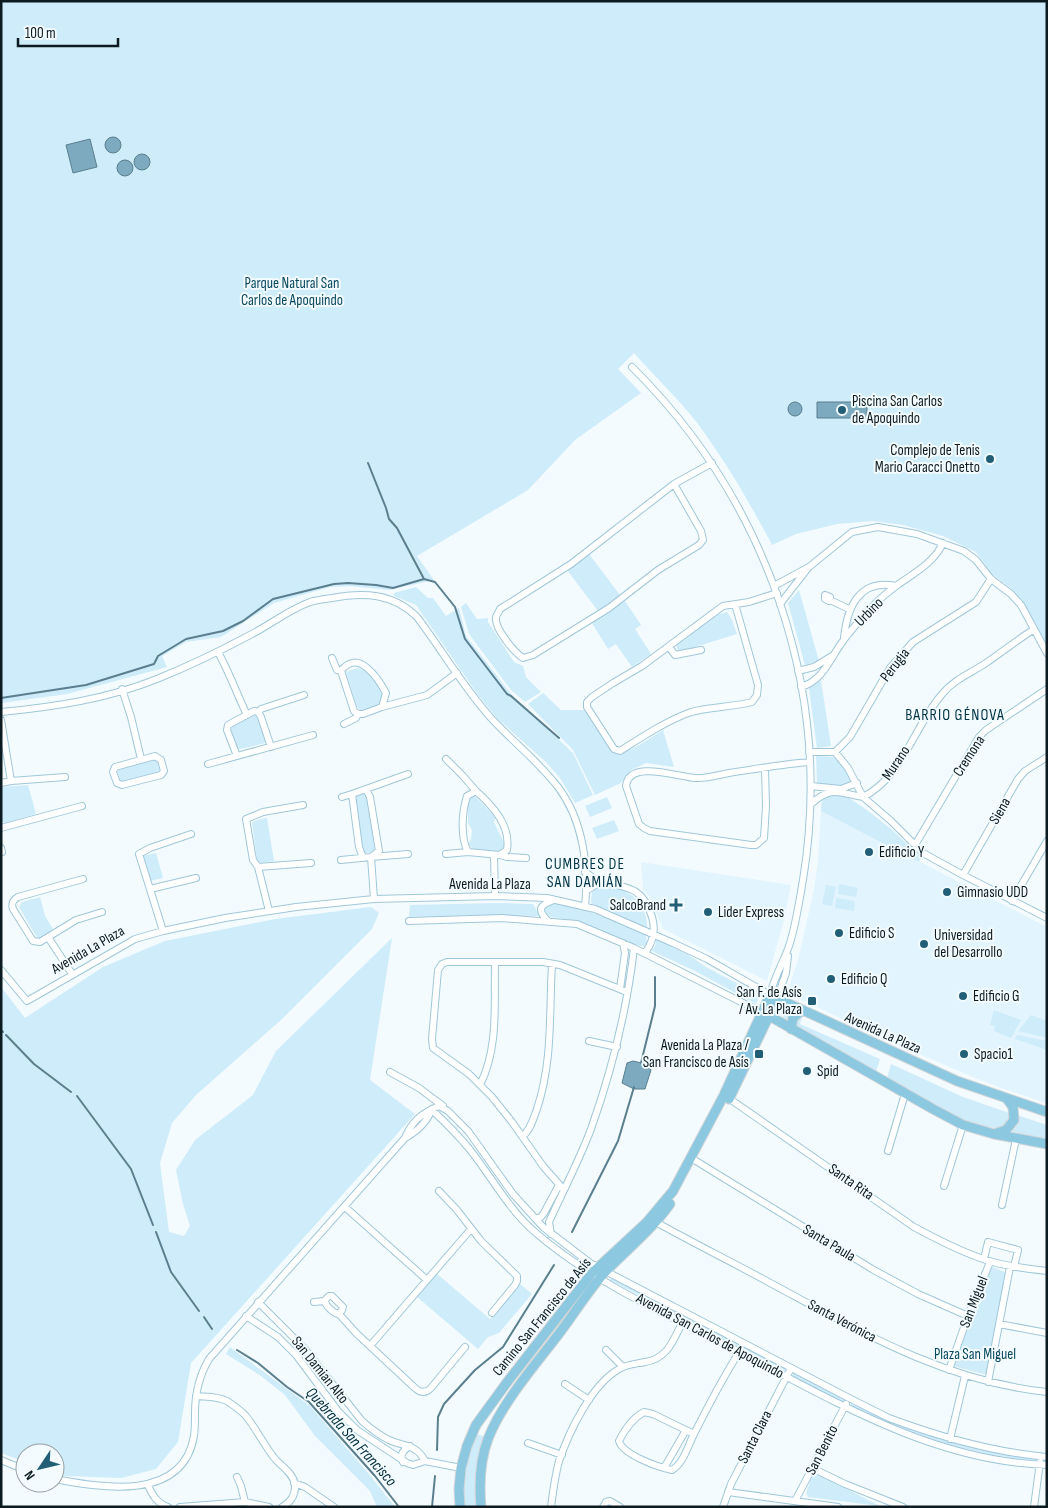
<svg xmlns="http://www.w3.org/2000/svg" width="1048" height="1508" font-family="'Sofia Sans Condensed',sans-serif">
	<style>
		.built { fill: #e2f5fe }
		.green { fill: #ceecfa }
		.water { fill: #7daabe; stroke: #5b7f8f }
		.lines { fill: none; stroke-linecap: round; stroke-linejoin: round }
		.stream { stroke: #5b7f8f; stroke-width: 2 }
		.minor-casing { stroke: #a0c7d9; stroke-width: 8 }
		.major-casing { stroke: #d3d6d7; stroke-width: 11 }
		.minor { stroke: #fff; stroke-width: 6 }
		.major { stroke: #8cc8e0; stroke-width: 9 }
		.poi-dot { fill: #225e76; stroke: #f3fbfe; stroke-width: 2 }
		.labels { text-anchor: middle; dominant-baseline: central; stroke-width: 4; stroke-linejoin: round; paint-order: stroke }
		.park-label { font-size: 15px; fill: #08485e; stroke: #f3fbfe }
		.poi-label { font-size: 15px; fill: #0c1b21; stroke: #f3fbfe; text-anchor: start }
		.street-label { font-size: 15px; fill: #0c1b21; stroke: #f3fbfe }
		.neighbourhood-label { font-size: 16px; letter-spacing: 1px; fill: #003446; stroke: #f3fbfe }
		.water-label { font-size: 16px; font-style: italic; fill: #05303f; stroke: #f3fbfe }
	</style>
	<rect width="100%" height="100%" fill="#f3fbfe"/>
	<!-- built -->
	<path class="built" d="M821 811 1047 927V1103L1004 1089 973 1077 898 1045 787 993 798 960 814 889 818 860Z
		M641 862 791 885 784 920 767 981 663 929 649 896 643 890Z"/>
	<!-- green -->
	<path class="green" d="M1 1H1047V646L1035 628 1022 600 1012 589 992 574 976 552 943 536 903 525 873 521 837 524 796 534 772 545C750 503 726 462 698 424 679 399 655 377 634 353L618 369 641 393 575 440 528 490 417 556 434 580 389 590 349 586 330 587 274 603 221 637 186 642 162 656 167 667 67 694 1 703Z
		M589 554 620 595 598 611 567 570Z
		M416 587 428 598H433L446 616 459 608 466 636 511 694 573 753 593 795 575 803 560 778 546 762 497 718 478 695 416 605 394 596V593Z
		M799 590 819 661 805 665 788 603Z
		M625 601 641 625 635 629 651 654 632 667 616 644 608 649 592 623Z
		M466 603 477 619 488 618V622L514 662 523 666 526 677 541 692 525 702 511 690 469 634 461 607Z
		M727 612 732 620 737 634 679 652 676 645 717 615Z
		M357 668 367 671 384 695 381 704 362 711 357 707 346 672Z
		M821 680 831 746 817 748 809 688Z
		M543 693 561 710H584L611 751C625 758 651 737 663 730L674 767 646 763 631 770 621 783 595 795 573 750 528 704Z
		M255 715 259 717 266 739 265 743 240 749 237 748 231 729 233 725Z
		M816 756 834 757 844 768 851 782 840 786 817 783Z
		M157 759 160 773 121 783 117 769Z
		M28 785 36 814 5 823 1 821V787Z
		M366 793 375 852 363 853 354 796Z
		M832 794 849 798 867 810 891 829 921 857 919 862 821 811 822 798Z
		M472 796 476 797 495 817 494 822 505 845 503 850 497 851 474 849 468 845 471 839 472 830 468 823V800Z
		M607 797 612 808 590 817 585 806Z
		M267 818 274 861 261 863 257 860 252 823 257 820Z
		M614 820 619 831 597 839 592 828Z
		M156 853 163 878 150 881 143 856Z
		M839 884 858 888 856 897 838 894Z
		M826 885 836 887 832 906 822 904Z
		M599 886C606 887 613 887 619 889 636 894 648 910 647 928L591 903 592 892Z
		M40 897 45 916 53 929 40 939 36 936 19 907 22 902Z
		M836 898 855 901 854 911 835 908Z
		M497 903 533 904 540 916 484 915 409 917 410 905Z
		M552 903C586 907 616 922 646 935L647 943 644 946H639L578 921 550 917 546 914 544 909 547 905Z
		M371 907 379 913 372 929 282 1019 196 1095 172 1123 160 1163 169 1232 184 1236 190 1226 183 1204 176 1170 195 1140 253 1095 276 1051 392 938 370 1080 415 1114 191 1363 178 1442 156 1469 121 1478 65 1476 55 1473V1453H25V1462L1 1453V987L25 1018 103 967 165 941 275 919Z
		M656 939 687 954 706 967 759 995 756 1004 695 971 652 951 656 944Z
		M784 1009 802 1017 800 1024 880 1059 876 1072 783 1018Z
		M994 1010 1021 1020 1011 1038 994 1031 995 1026 990 1025Z
		M1031 1015 1047 1021V1038L1018 1031Z
		M1017 1035 1047 1041V1050L1015 1039Z
		M891 1064 963 1097 1012 1114C1009 1156 903 1090 887 1078Z
		M1017 1115 1047 1125V1140L1009 1131Z
		M992 1267 1005 1272 997 1324 987 1375 953 1366Z
		M436 1273 490 1319 520 1284 532 1294 499 1333 488 1337 478 1349 416 1296Z
		M612 1277 785 1368 786 1371 610 1280Z
		M230 1347 310 1406 369 1474 395 1507H377L370 1491 315 1436 285 1395 261 1376 226 1354Z
		M794 1373 843 1399V1401L842 1402 792 1376Z
		M851 1404C886 1419 921 1434 958 1444 984 1452 1010 1455 1037 1459V1461C1027 1461 1016 1459 1007 1457 952 1449 900 1429 850 1406Z
		M476 1434 483 1436 485 1441 477 1504 475 1507H465L462 1494 467 1455Z
		M819 1475 880 1506 808 1497 806 1493 812 1476Z"/>
	<!-- water -->
	<path class="water" d="M105 145a8 8 0 1 1 16 0a8 8 0 1 1-16 0Z
		M90 139 97 167 73 173 66 145Z
		M134 162a8 8 0 1 1 16 0a8 8 0 1 1-16 0Z
		M117 168a8 8 0 1 1 16 0a8 8 0 1 1-16 0Z
		M788 409a7 7 0 1 1 14 0a7 7 0 1 1-14 0Z
		M817 402H867V418H817Z
		M633 1061 646 1064 651 1070 645 1089H634L622 1083 627 1063Z"/>
	<g class="lines">
		<!-- stream -->
		<path class="stream" d="M368 463 386 508 389 519 397 528 424 579
			M1 698 86 685 154 664 158 656 186 639 223 631 243 621 273 599 334 584 348 583 376 585 393 588 424 579 435 582 455 607 465 639 507 694 511 696 559 738
			M1 1030 3 1032
			M6 1035 34 1064 71 1092
			M641 1063 655 1006V977
			M77 1096 131 1169 153 1225
			M156 1232 171 1272 199 1311
			M572 1232 618 1141 634 1087
			M204 1317 212 1329
			M237 1350 258 1363 287 1387 309 1402 375 1476 399 1507
			M437 1450 438 1417 444 1404 475 1370 503 1347 554 1265
			M432 1507 435 1476"/>
		<!-- minor casing -->
		<g class="minor-casing">
			<path id="minor" d="M674 484 701 531 703 540 699 545 658 570 609 608 533 655 523 658C514 652 494 628 496 617 497 614 499 612 500 609L571 564 674 484 712 463
				M774 586 809 567 852 532 878 527 917 534 964 551 976 560 991 579 1011 594 1021 605 1047 653
				M830 600V597L825 595V599L829 601 830 600 849 609
				M735 604 758 685 757 695 752 702C733 707 708 707 691 712 666 721 642 737 620 751L614 749 587 707V702L592 697 613 683 642 666 723 606 749 602 777 593
				M780 604 808 568
				M844 638C847 608 859 578 896 586
				M669 647 675 655 701 650
				M218 652C229 672 237 694 247 715
				M332 658 337 670 341 671 354 711 358 714
				M341 671C358 648 378 678 386 693L382 707 363 714H358L356 718 344 724
				M798 671 814 667 832 656
				M801 687C824 680 830 658 843 641 849 632 856 625 863 617 872 606 885 594 896 586 914 573 933 564 943 543
				M122 689 131 717 141 759
				M382 707 427 695 457 673
				M1 712C54 707 107 699 157 679 189 666 220 651 250 635 270 625 288 610 310 602 317 600 325 599 332 598 363 592 393 593 417 617 442 650 463 687 491 718 513 742 538 761 558 787 583 820 589 866 585 907
				M258 712 261 709 304 695
				M1 720 11 781 1 783
				M809 752H835L850 737 890 668 913 642 976 602 991 579
				M835 752 848 768 863 797 891 821 923 853 963 875 1047 918
				M155 756 161 760 164 771 161 775 122 785 117 783 113 772 115 767Z
				M237 756 227 730 228 725 254 711 258 712 261 717 271 747
				M446 759 463 776 476 791
				M208 764 313 735
				M765 768 766 806 764 838 756 845H751L650 831 644 828 639 824 626 786C629 759 678 777 695 778 706 779 718 775 729 773 756 769 783 764 810 762
				M11 781 65 777
				M811 786 841 789 857 783
				M366 789 408 774
				M476 791C493 806 511 826 507 850L500 855 468 852C460 837 462 812 467 796Z
				M342 797 352 794
				M811 804C832 785 838 793 863 797 904 776 913 727 943 693 955 679 971 673 986 663 1002 652 1017 640 1033 630
				M1 828 82 806
				M915 845 979 737 986 730 1047 689
				M1 848 2 852
				M446 854 468 852
				M494 855 495 896
				M500 855 507 857 526 858
				M341 860 371 857 379 851 370 797 366 789 352 794 359 847 363 858
				M258 867 311 863
				M585 872C590 875 596 881 602 882 627 887 643 887 652 917 656 930 653 942 645 953
				M963 875 1018 779 1025 771 1047 757
				M83 879 18 897C13 900 11 903 13 909L33 941 40 942 76 920 102 912
				M150 889 196 878
				M586 891 600 882
				M374 899 371 857 408 854
				M1012 901 1047 841
				M269 911 258 867 253 860 246 819 263 812 303 805
				M409 921 502 918 577 924 634 948 763 1013
				M548 921C536 909 540 905 554 900
				M163 931 139 854 150 848 191 834
				M48 937 72 974
				M1 970 27 1001 135 939 163 931 225 918 296 907 374 899 495 896 547 898 595 909 673 943 707 959 770 995C774 978 783 963 789 946 796 925 799 902 803 880 834 690 767 501 632 367
				M620 989 625 953 623 943
				M777 999 786 973 788 956
				M589 1041 617 1047
				M390 1072 419 1088 443 1106
				M480 1085C499 1047 494 1003 495 962
				M727 1097 914 1227C938 1240 967 1255 993 1262 1010 1267 1029 1269 1047 1271
				M432 1110C446 1123 459 1136 471 1151 493 1179 509 1210 536 1233 592 1281 663 1313 728 1346 829 1398 930 1461 1047 1465
				M523 1136C531 1129 533 1119 537 1109 553 1060 549 1014 552 964
				M405 1138C418 1131 427 1122 432 1109
				M888 1151 905 1094
				M696 1161 872 1269 918 1294 968 1316
				M944 1186 963 1125
				M564 1190 543 1166 512 1122 492 1097 469 1074 433 1048 432 1039 438 970 442 964 447 962H543L560 965 627 992
				M439 1191 457 1210 481 1241 517 1276V1281L515 1285 492 1313
				M1002 1205 1016 1139
				M345 1207 427 1280
				M535 1218H540L544 1213 559 1185
				M654 1221C693 1243 734 1263 774 1285 863 1333 944 1381 1047 1392
				M551 1234 549 1222C563 1191 579 1161 591 1129 612 1070 627 1010 634 948
				M984 1259 988 1242 1018 1250 1014 1267
				M258 1302 304 1348 362 1421C371 1429 379 1435 389 1440 405 1447 416 1444 425 1461
				M314 1302 325 1301
				M339 1314 342 1310 343 1307 332 1296H329L325 1300C325 1306 333 1313 339 1314L356 1333 416 1389C421 1393 426 1393 431 1388L465 1347
				M246 1316 278 1337 296 1355 338 1411 357 1430 407 1463 413 1465 425 1461 461 1468
				M999 1324 1047 1333
				M370 1346 471 1229
				M606 1350 623 1367
				M949 1370 968 1316 990 1262
				M988 1382 1010 1267
				M565 1384 589 1400
				M196 1396C206 1397 217 1396 227 1401 233 1405 240 1410 245 1415 257 1429 264 1446 276 1460 283 1467 293 1474 295 1484 296 1495 291 1502 282 1507
				M694 1434 653 1414 644 1412C633 1418 625 1429 619 1441 623 1455 658 1467 672 1470 684 1463 688 1445 694 1434 708 1406 723 1378 739 1352
				M950 1439 965 1376
				M528 1443 562 1455
				M1 1460 25 1470
				M403 1462C399 1455 403 1450 410 1446
				M664 1468 686 1430
				M812 1468 845 1484 903 1507
				M237 1477 241 1486 245 1502
				M55 1479C101 1488 183 1502 194 1436 195 1429 195 1421 195 1413 195 1394 199 1376 209 1359L405 1138C411 1122 423 1112 439 1106L448 1111 468 1131 513 1194 543 1227 590 1263 849 1398 889 1418C940 1437 992 1452 1047 1457
				M294 1483 305 1487 334 1507
				M148 1485C152 1495 157 1503 168 1507
				M728 1492 838 1507
				M795 1501 846 1404
				M180 1507 245 1502 269 1507
				M551 1507C553 1491 555 1476 559 1461 569 1432 591 1385 619 1369 627 1364 636 1364 645 1362 667 1359 673 1341 682 1323
				M603 1507 606 1502 610 1501 620 1507
				M723 1507 731 1484 791 1368
				M1034 1507 1040 1462"/>
		</g>
		<!-- major casing -->
		<g class="major-casing">
			<path id="major" d="M766 1014 933 1109 963 1125 994 1134 1047 1144
				M791 1029 793 1018 801 1011
				M729 1099 777 999
				M994 1134 1006 1130 1014 1120 1013 1107 1007 1099
				M460 1507 459 1489 461 1468 467 1446 476 1425 508 1381 592 1273 647 1222 673 1191 724 1095 770 995 957 1081 1047 1112
				M481 1507C479 1484 480 1460 488 1439 502 1402 537 1363 561 1331 576 1311 590 1288 607 1270 629 1248 652 1229 670 1204"/>
		</g>
		<!-- minor -->
		<use href="#minor" class="minor"/>
		<!-- major -->
		<use href="#major" class="major"/>
	</g>
	<!-- markers -->
	<g class="poi-dot">
		<circle cx="842" cy="410" r="5"/>
		<circle cx="990" cy="459" r="5"/>
		<circle cx="869" cy="852" r="5"/>
		<circle cx="947" cy="892" r="5"/>
		<path d="M673.5 897.5h5v5h5v5h-5v5h-5v-5h-5v-5h5z"/>
		<circle cx="708" cy="912" r="5"/>
		<circle cx="839" cy="933" r="5"/>
		<circle cx="924" cy="944" r="5"/>
		<circle cx="831" cy="979" r="5"/>
		<circle cx="963" cy="996" r="5"/>
		<rect x="807" y="996" width="10" height="10" rx="2.5"/>
		<rect x="754" y="1049" width="10" height="10" rx="2.5"/>
		<circle cx="964" cy="1054" r="5"/>
		<circle cx="807" cy="1071" r="5"/>
	</g>
	<g class="labels">
		<!-- park labels -->
		<g class="park-label">
			<text x="292" y="283">Parque Natural San<tspan x="292" dy="17">Carlos de Apoquindo</tspan></text>
			<text x="975" y="1354">Plaza San Miguel</text>
		</g>
		<!-- poi labels -->
		<g class="poi-label">
			<text x="852" y="401">Piscina San Carlos<tspan x="852" dy="17">de Apoquindo</tspan></text>
			<text x="980" y="450" text-anchor="end">Complejo de Tenis<tspan x="980" dy="17">Mario Caracci Onetto</tspan></text>
			<text x="879" y="852">Edificio Y</text>
			<text x="957" y="892">Gimnasio UDD</text>
			<text x="666" y="905" text-anchor="end">SalcoBrand</text>
			<text x="718" y="912">Lider Express</text>
			<text x="849" y="933">Edificio S</text>
			<text x="934" y="935">Universidad<tspan x="934" dy="17">del Desarrollo</tspan></text>
			<text x="841" y="979">Edificio Q</text>
			<text x="802" y="992" text-anchor="end">San F. de Asís<tspan x="802" dy="17">/ Av. La Plaza</tspan></text>
			<text x="973" y="996">Edificio G</text>
			<text x="749" y="1045" text-anchor="end">Avenida La Plaza /<tspan x="749" dy="17">San Francisco de Asís</tspan></text>
			<text x="974" y="1054">Spacio1</text>
			<text x="817" y="1071">Spid</text>
		</g>
		<!-- street labels -->
		<g class="street-label">
			<text transform="translate(869 612) rotate(-45)">Urbino</text>
			<text transform="translate(895 665) rotate(-52)">Perugia</text>
			<text transform="translate(969 756) rotate(-57)">Cremona</text>
			<text transform="translate(896 763) rotate(-56)">Murano</text>
			<text transform="translate(1000 811) rotate(-60)">Siena</text>
			<text x="490" y="884">Avenida La Plaza</text>
			<text transform="translate(88 950) rotate(-30)">Avenida La Plaza</text>
			<text transform="translate(883 1033) rotate(24)">Avenida La Plaza</text>
			<text transform="translate(851 1182) rotate(35)">Santa Rita</text>
			<text transform="translate(829 1243) rotate(31)">Santa Paula</text>
			<text transform="translate(974 1302) rotate(-69)">San Miguel</text>
			<text transform="translate(542 1317) rotate(-51)">Camino San Francisco de Asís</text>
			<text transform="translate(842 1321) rotate(28)">Santa Verónica</text>
			<text transform="translate(710 1336) rotate(28)">Avenida San Carlos de Apoquindo</text>
			<text transform="translate(320 1370) rotate(51)">San Damian Alto</text>
			<text transform="translate(755 1437) rotate(-63)">Santa Clara</text>
			<text transform="translate(822 1450) rotate(-63)">San Benito</text>
		</g>
		<!-- neighbourhood labels -->
		<g class="neighbourhood-label">
			<text x="955" y="715">BARRIO GÉNOVA</text>
			<text x="585" y="864">CUMBRES DE<tspan x="585" dy="18">SAN DAMIÁN</tspan></text>
		</g>
		<!-- water labels -->
		<g class="water-label">
			<text transform="translate(351 1437) rotate(48)">Quebrada San Francisco</text>
		</g>
	</g>
	<!-- border -->
	<rect width="1048" height="1508" fill="none" stroke="#0c1b21" stroke-width="5"/>
	<!-- north arrow -->
	<g transform="translate(40 1468) rotate(235)"><circle r="24" fill="#f3fbfe" stroke="#97a1a6"/>
	<path d="M0-4L9 19L0 12L-9 19Z" fill="#225e76"/>
	<text y="-8" font-size="14" font-weight="bold" text-anchor="middle" fill="#0c1b21">N</text>
	</g>
	<!-- scale -->
	<path d="M18 38v8h100v-8" fill="none" stroke="#0c1b21" stroke-width="2.5"/>
	<text x="25" y="38" font-size="15" fill="#0c1b21" stroke="#f3fbfe" stroke-width="4" paint-order="stroke">100 m</text>
</svg>
